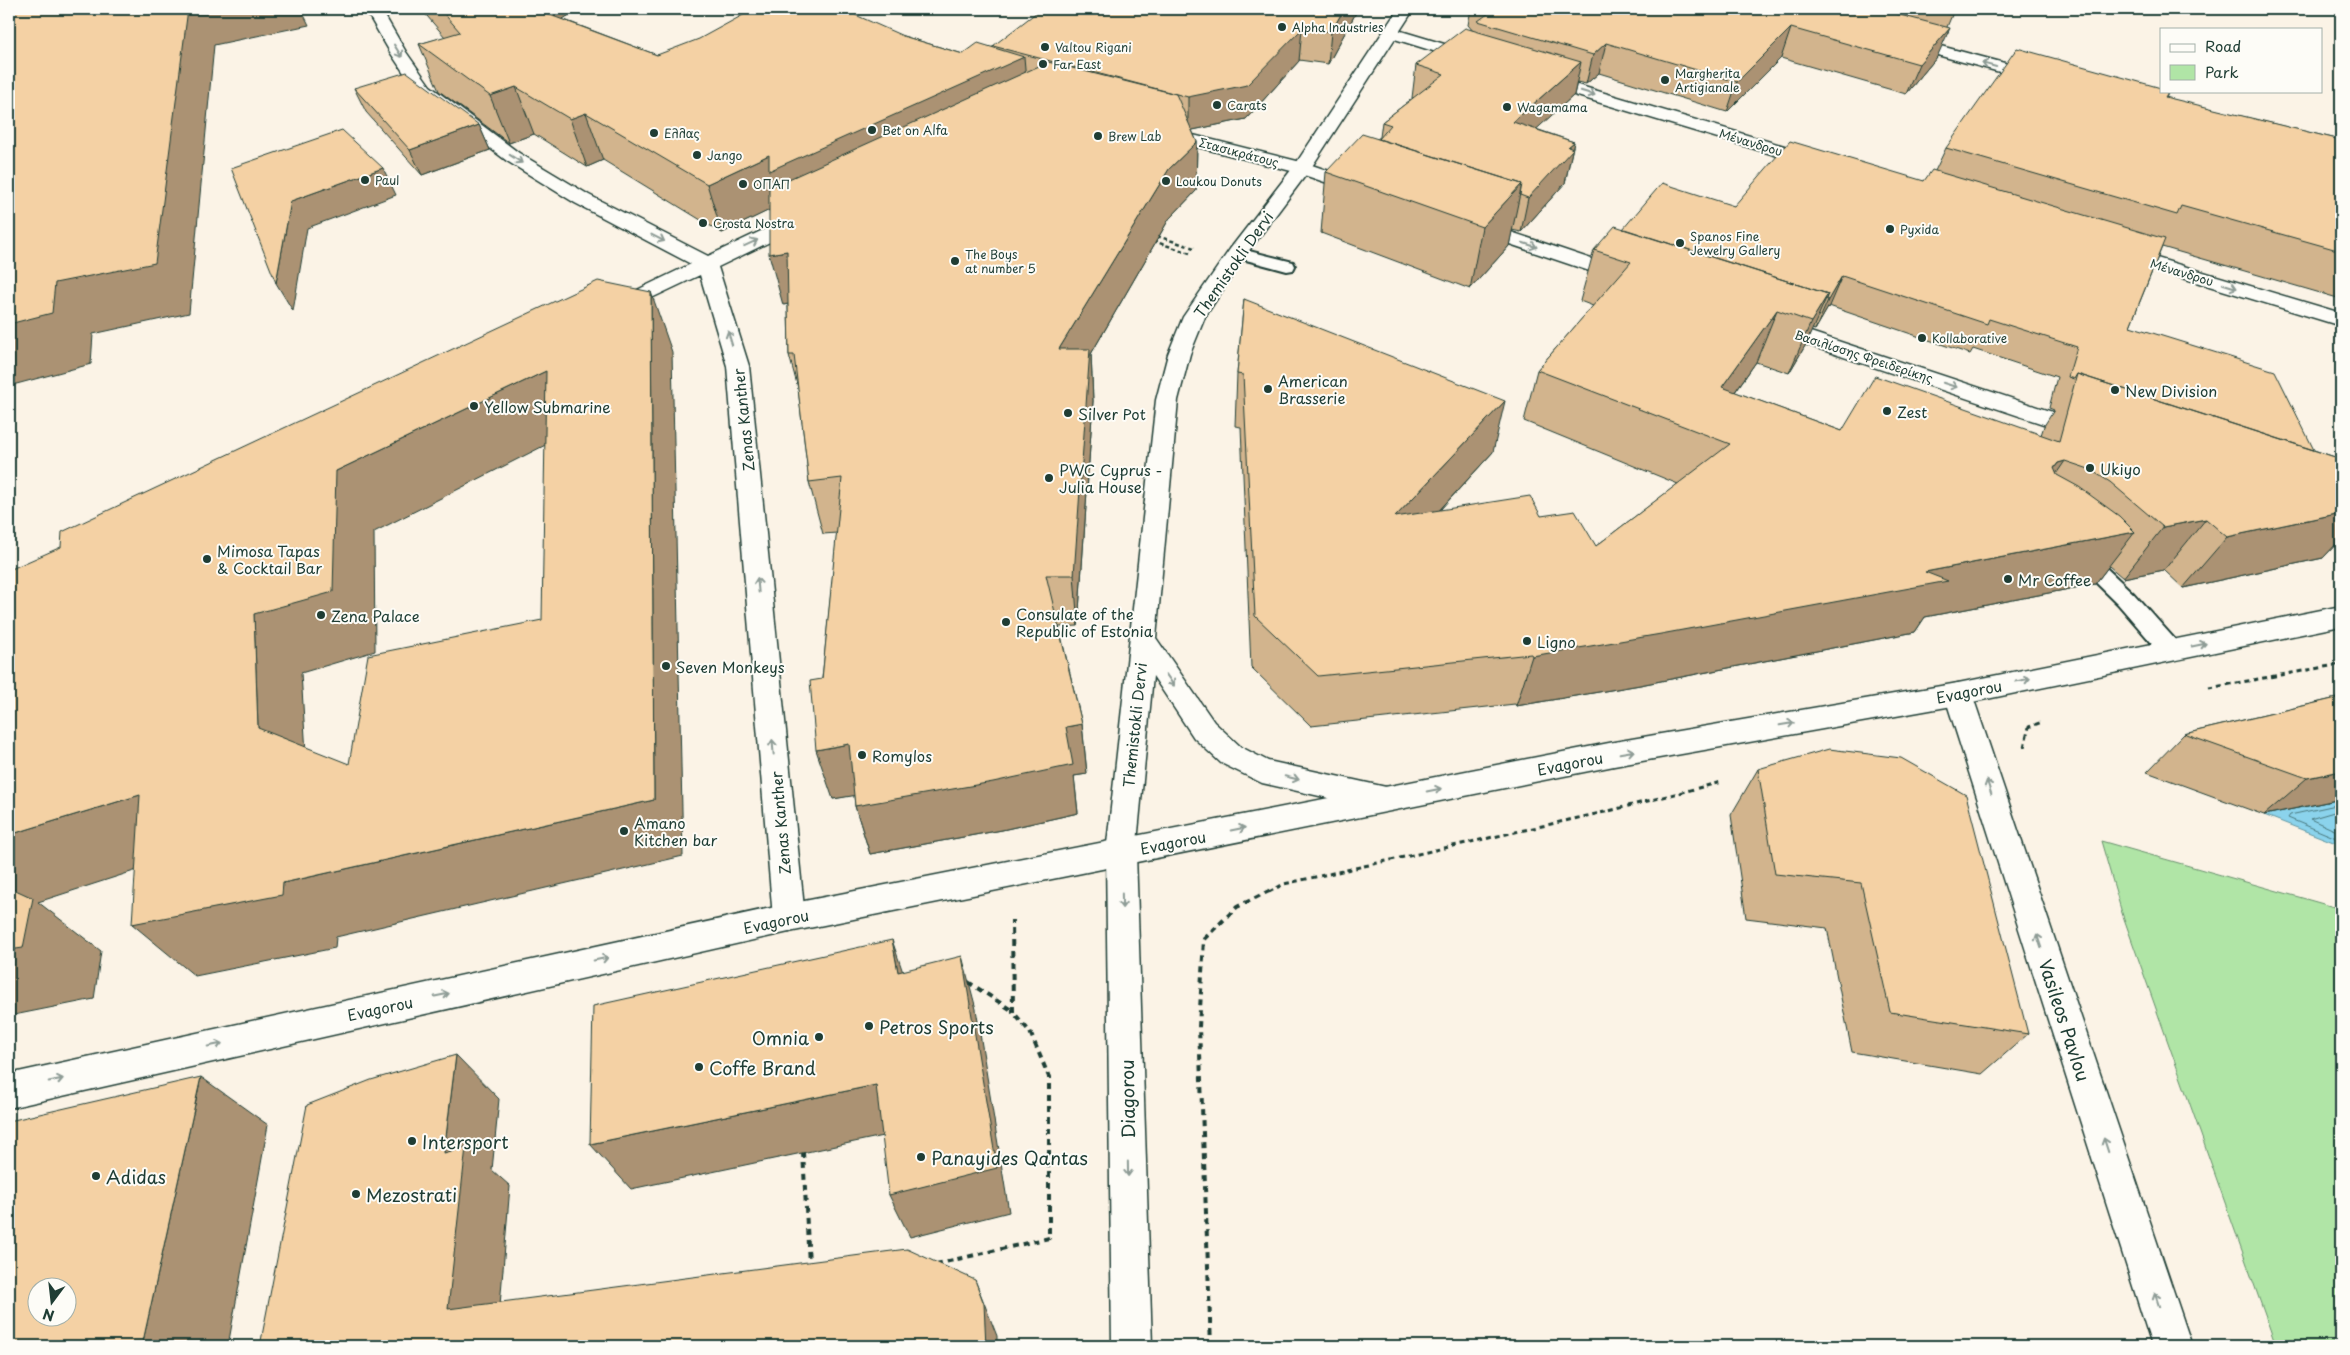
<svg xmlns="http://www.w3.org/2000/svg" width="2350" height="1355" font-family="'Playpen Sans',sans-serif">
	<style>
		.green { fill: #b0e5a6; stroke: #68916d }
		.water { fill: #8bd3ec; stroke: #6097a2 }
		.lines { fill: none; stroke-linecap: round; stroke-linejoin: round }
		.shore { stroke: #4a797e; stroke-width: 1 }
		.service-casing { stroke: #1f3d34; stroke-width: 4 }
		.minor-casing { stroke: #1f3d34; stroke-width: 3 }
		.tertiary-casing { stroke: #1f3d34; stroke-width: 3 }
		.secondary-casing { stroke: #1f3d34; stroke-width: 3 }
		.path-far2 { stroke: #1f3d34; stroke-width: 2.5; stroke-dasharray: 4 3; stroke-linecap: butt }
		.path-far1 { stroke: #1f3d34; stroke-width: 3; stroke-dasharray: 5 4; stroke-linecap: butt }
		.path { stroke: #1f3d34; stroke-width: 4; stroke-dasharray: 6 5; stroke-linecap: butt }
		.service { fill: #fdfcf7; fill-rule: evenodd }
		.minor { fill: #fdfcf7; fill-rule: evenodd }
		.tertiary { fill: #fdfcf7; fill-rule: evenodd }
		.secondary { fill: #fdfcf7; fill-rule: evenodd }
		.wall { fill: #d2b48d; stroke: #1f3d34; fill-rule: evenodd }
		.shaded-wall { fill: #ab9273; stroke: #1f3d34 }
		.building { fill: #f4d1a4; stroke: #1f3d34; fill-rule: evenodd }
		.oneway { stroke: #8e9c96 }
		.poi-dot { fill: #1f3d34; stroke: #fdfcf7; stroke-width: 2 }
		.labels { text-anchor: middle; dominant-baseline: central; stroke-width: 4; stroke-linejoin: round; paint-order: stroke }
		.far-poi-label { font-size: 12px; fill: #1f3d34; stroke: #fdfcf7; text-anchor: start }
		.far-street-label { font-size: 12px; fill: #1f3d34; stroke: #fdfcf7 }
		.street-label { font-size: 15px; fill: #1f3d34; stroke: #fdfcf7 }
		.poi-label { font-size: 15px; fill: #1f3d34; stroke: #fdfcf7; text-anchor: start }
		.near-street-label { font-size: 18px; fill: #1f3d34; stroke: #fdfcf7 }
		.near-poi-label { font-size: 18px; fill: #1f3d34; stroke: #fdfcf7; text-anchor: start }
	</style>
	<rect width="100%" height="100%" fill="#fbf3e6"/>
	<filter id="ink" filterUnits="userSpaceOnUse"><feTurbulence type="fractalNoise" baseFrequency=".02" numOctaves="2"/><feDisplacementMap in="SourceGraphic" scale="10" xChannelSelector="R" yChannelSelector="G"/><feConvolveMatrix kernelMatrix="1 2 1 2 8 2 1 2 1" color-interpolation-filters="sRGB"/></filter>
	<g filter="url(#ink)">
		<!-- green -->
		<path class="green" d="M2101 841 2341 909V1346H2276L2122 913Z"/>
		<!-- water -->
		<path class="water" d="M2341 799V845L2264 815Z"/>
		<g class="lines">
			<!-- shore -->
			<path class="shore" d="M2341 804 2290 815 2288 818 2341 840
				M2341 810 2310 819 2341 833"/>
			<!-- service casing -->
			<g class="service-casing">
				<path id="service" d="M1237 248 1293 262 1295 266 1293 270 1287 271 1231 256 1229 253 1231 250Z
					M2080 548 2087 550 2134 594 2179 644 2182 650 2179 656 2171 658 2163 656 2118 604 2073 560 2070 555 2073 550Z"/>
			</g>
			<!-- minor casing -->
			<g class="minor-casing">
				<path id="minor" d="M365 9H381L406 52 430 86 519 153 589 195 708 256 795 215 802 213 809 215 812 219 809 223 718 267 749 366 805 918 800 928 789 932 778 928 773 918 727 366 700 275 622 312 615 314 608 312 605 308 608 304 691 264 575 203 507 161 418 94 390 52Z
					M736 9H760L793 19 795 22 793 25 787 27 738 12Z
					M1391 28 1481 55 1483 59 1481 63 1475 64 1385 36 1383 33 1385 30Z
					M1903 36 2046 74 2048 78 2046 82 2040 83 1897 44 1895 41 1897 38Z
					M1540 74 1825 158 1827 162 1825 166H1811L1534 83 1532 79 1534 75Z
					M1161 127 1309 164 1367 184 1369 188 1367 192 1360 194 1295 172 1155 136 1152 132 1155 128Z
					M1475 220 1633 273 1636 277 1633 281 1626 283 1619 281 1468 230 1465 226 1468 222Z
					M2120 247 2341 313V326L2113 257 2110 253 2113 249Z
					M1774 320 2092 425 2096 430 2092 435 2084 437 2076 435 1766 331 1763 326 1766 321Z
					M1958 683 1968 686 1972 694 2192 1346H2152L1944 694 1948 686Z"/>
			</g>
			<!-- tertiary casing -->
			<g class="tertiary-casing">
				<path id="tertiary" d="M2341 606V626L1958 705 1614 766 789 932 9 1108V1074L789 904 1614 742 1958 683Z"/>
			</g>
			<!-- secondary casing -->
			<g class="secondary-casing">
				<path id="secondary" d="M1398 9H1414L1311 168 1245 256 1205 317 1190 354 1178 400 1156 638 1214 722 1241 747 1268 761 1386 787 1396 790 1401 799 1396 808 1386 811 1262 783 1221 763 1194 738 1153 676 1136 853 1152 1346H1112L1106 853 1156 400 1168 354 1183 317 1230 249 1295 165Z"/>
			</g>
			<!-- path-far2 -->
			<path class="path-far2" d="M1157 236 1194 248
				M1153 241 1190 253"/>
			<!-- path-far1 -->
			<path class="path-far1" d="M2209 688 2341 664
				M2024 747 2029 727 2042 722
				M1269 892 1284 884 1609 811 1721 782"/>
			<!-- path -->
			<path class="path" d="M968 982 1013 1011
				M803 1152 809 1264
				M936 1264 1049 1238V1077L1030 1032 1013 1012 1012 920
				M1211 1346 1199 1027 1204 939 1237 907 1271 890"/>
			<!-- service -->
			<use href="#service" class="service"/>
			<!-- minor -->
			<use href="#minor" class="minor"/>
			<!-- tertiary -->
			<use href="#tertiary" class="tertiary"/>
			<!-- secondary -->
			<use href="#secondary" class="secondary"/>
		</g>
		<!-- wall -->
		<path class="wall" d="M421 9H580L562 19 657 55 903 36 963 54 993 48V46L1275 14 1358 9 1328 64 1299 60V61L1246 119 1192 130 1197 142 1196 191 1169 219 1091 354 1093 401 1078 626 1059 627 1082 724 1087 774 1074 776 1078 813 1002 830 870 854 855 806 854 795 833 799 822 679 837 533 823 534 809 482 798 388 789 355 788 304 783 305 769 210 722 233 603 160 587 167 534 134 509 143 439 91 419 44 445 37Z
			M1471 9H1953L1952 15 1947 27 1937 57 1906 94 1781 58 1727 112 1599 73 1586 84 1577 82 1574 95 1536 129 1574 142 1565 183 1521 232 1512 230 1509 246 1470 289 1321 233 1326 172 1380 137 1382 122 1413 98H1412L1416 65 1473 31 1468 25Z
			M354 88 479 125 490 150 422 175 366 112Z
			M2169 91 2166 98 2341 140V299L2162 247 2130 326 2314 450 2341 459V539L2323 558 2183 588 2164 570 2123 578 2109 566 2095 584 1925 617 1915 632 1640 685 1516 706 1515 704 1311 726 1251 667 1241 427 1235 426 1237 374 1244 299 1493 452 1440 510 1541 516 1596 546 1678 484 1524 421 1537 370 1593 306 1580 301 1594 250 1623 229 1734 206 1924 181 1935 171 1946 148ZM1829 306 1970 354 1973 349 2057 377 2049 408 2054 410 2044 426 2041 435 1842 431 1735 392 1756 362 1789 373 1805 346 1812 329 1815 330Z
			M2341 697V799L2264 815 2147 772 2184 734Z
			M1758 769 2028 1034 1982 1074 1852 1052 1827 928 1746 918 1731 815Z"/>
		<!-- shaded-wall -->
		<path class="shaded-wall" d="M188 9H301L309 25 214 45 189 313 93 334 91 364 9 386V324Z
			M510 9H579L523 44Z
			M1344 9H1358L1328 64 1331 32Z
			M1791 28 1781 58 1727 112 1737 82Z
			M1950 28 1937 57 1906 94 1919 64Z
			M1302 29 1299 61 1246 119 1188 131V97Z
			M1606 43 1599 73 1586 84 1593 55Z
			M1024 57 1028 103 778 206 722 233 707 184 769 155Z
			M1581 62 1574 95 1507 156 1513 122Z
			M516 87 534 134 509 143 490 96Z
			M586 113 603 160 587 167 570 119Z
			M479 125 490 150 422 175 410 150Z
			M1197 142 1196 191 1169 219 1091 354 1093 401 1078 626 1074 575 1059 349 1169 169Z
			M1574 142 1565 183 1521 232 1528 198 1568 147Z
			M383 168 396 195 307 228 293 311 276 283 291 201Z
			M1522 184 1509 246 1470 289 1482 227Z
			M787 251 800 302 783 305 769 254Z
			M1842 276 1829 306 1815 330 1828 300Z
			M651 292 672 352 683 856 336 937 335 948 195 976 132 924 283 883 654 800Z
			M1828 294 1805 346 1789 373 1811 322Z
			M1777 310 1756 362 1705 434 1722 387Z
			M546 371 573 431 374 532 375 651 301 673 308 785 258 728 254 614 336 471Z
			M1505 401 1493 452 1386 568 1395 517Z
			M2065 461 2030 512 2019 520 2058 463Z
			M2341 513V539L2323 558 2183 588 2227 537Z
			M2206 519 2164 570 2123 578 2163 527Z
			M2135 532 2095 584 1925 617 1915 632 1640 685 1516 706 1532 656 1925 572Z
			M1082 724 1087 774 1074 776 1078 813 1002 830 870 854 855 806 1066 727Z
			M849 744 864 794 833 799 816 750Z
			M2341 771V799L2264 815 2307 778Z
			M140 795 199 850 38 902 101 951 94 999 9 1016V835Z
			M892 940 910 993 898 972Z
			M962 956 976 1009 1009 1212 910 1237 889 1195Z
			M456 1055 499 1099 492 1170 510 1186 497 1341 448 1309 444 1153Z
			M201 1077 268 1125 228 1346H142Z
			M876 1085 897 1133 631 1189 590 1144Z
			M975 1280 997 1336V1346H986Z"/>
		<!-- building -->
		<path class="building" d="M9 9H188L155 263 55 283 52 313 9 324Z
			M440 9H534L657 55 699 39 754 9H842L903 36 963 54 978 43 1024 57 769 171V155L707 184 586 113 570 119 516 87 490 96 419 44 460 32Z
			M1041 9H1266L1275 14 1278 9H1344L1331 32 1297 26 1302 29 1247 85 1188 97 993 46Z
			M1485 9H1877L1950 28 1919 64 1791 28 1737 82 1606 43 1593 55 1478 21 1489 13Z
			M1928 9H1953L1952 15Z
			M1465 28 1581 62 1513 122 1574 142 1568 147 1573 149 1528 198 1520 195 1522 184 1379 139 1391 125 1382 122 1444 74 1416 65Z
			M2017 48 2161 88V91H2169L2165 97 2341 140V251L2181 206 2177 215 1946 148Z
			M1048 62 1176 94 1197 142 1169 169 1059 349H1090L1074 575H1046L1082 724 1066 727 1073 765 993 782 855 806 849 744 816 750 810 681 822 679 842 478 809 482 794 355H789L787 251 769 254V188Z
			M407 72 479 125 410 150 354 88Z
			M342 130 383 168 291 201 276 283 231 168Z
			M1362 134 1522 184 1482 227 1326 172Z
			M1790 141 1924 181 1932 170 2165 239 2130 326 2275 371 2314 450 2077 374 2074 379 2068 377 2077 347 1989 319 1987 324 1842 276 1828 300 1826 299 1828 294 1623 229 1662 183 1734 206Z
			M1615 226 1828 294 1811 322 1777 310 1722 387 1842 431 1875 376 2059 441 2077 374 2341 459V513L2227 537 2206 519 2163 527 2110 482 2089 469 2065 461 2058 463 2054 468 2057 475 2079 487 2119 516 2135 532 1925 572 1948 581 1661 634 1532 656 1531 654 1318 676 1255 616 1243 375 1237 374 1244 299 1505 401 1395 517 1530 496 1541 516 1575 511 1596 546 1730 444 1537 370 1631 262 1594 250Z
			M598 281 651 292 654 800 283 883 282 895 132 924 140 795 9 835V570L61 547 62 532ZM546 371 542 620 368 655 349 764 258 728 254 614 333 592 336 471Z
			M2341 697V771L2307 778 2184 734Z
			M1829 749 1901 758 1966 795 2028 1034 1890 1012 1861 883 1775 874 1758 769Z
			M9 887 33 898 23 948 9 950Z
			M892 940 898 972 962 956 997 1168 889 1195 876 1085 590 1144 593 1006Z
			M456 1055 444 1153 466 1147 448 1309 907 1249 975 1280 984 1304 986 1346H260L307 1105 371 1080Z
			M201 1077 142 1346H9V1121ZM38 1288H68V1318H38Z"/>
		<!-- one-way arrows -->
		<defs><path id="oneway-shaft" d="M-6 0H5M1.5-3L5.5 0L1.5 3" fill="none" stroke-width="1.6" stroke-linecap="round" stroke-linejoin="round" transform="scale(1.25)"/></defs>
		<g class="oneway">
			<use href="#oneway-shaft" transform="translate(398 51) rotate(58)"/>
			<use href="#oneway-shaft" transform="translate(1989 65) rotate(-165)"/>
			<use href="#oneway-shaft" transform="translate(1588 93) rotate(17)"/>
			<use href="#oneway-shaft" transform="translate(516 159) rotate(33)"/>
			<use href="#oneway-shaft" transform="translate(658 238) rotate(27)"/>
			<use href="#oneway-shaft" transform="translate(751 243) rotate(-25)"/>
			<use href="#oneway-shaft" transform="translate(1530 245) rotate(18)"/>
			<use href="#oneway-shaft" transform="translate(2230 286) rotate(17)"/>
			<use href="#oneway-shaft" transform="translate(730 338) rotate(-107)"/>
			<use href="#oneway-shaft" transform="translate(1950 385) rotate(18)"/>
			<use href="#oneway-shaft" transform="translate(758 585) rotate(-95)"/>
			<use href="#oneway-shaft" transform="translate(2199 645) rotate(-12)"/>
			<use href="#oneway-shaft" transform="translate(1170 680) rotate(55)"/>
			<use href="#oneway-shaft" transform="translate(2023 680) rotate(-12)"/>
			<use href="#oneway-shaft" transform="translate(1787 724) rotate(-10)"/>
			<use href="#oneway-shaft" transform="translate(773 747) rotate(-95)"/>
			<use href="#oneway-shaft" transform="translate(1627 752) rotate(-10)"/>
			<use href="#oneway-shaft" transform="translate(1292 778) rotate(13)"/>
			<use href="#oneway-shaft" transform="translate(1989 787) rotate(-108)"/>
			<use href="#oneway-shaft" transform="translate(1434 790) rotate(-11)"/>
			<use href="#oneway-shaft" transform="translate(1238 829) rotate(-11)"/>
			<use href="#oneway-shaft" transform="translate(1122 901) rotate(89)"/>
			<use href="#oneway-shaft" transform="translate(2039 941) rotate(-108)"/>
			<use href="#oneway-shaft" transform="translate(601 959) rotate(-12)"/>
			<use href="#oneway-shaft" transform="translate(442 995) rotate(-12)"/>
			<use href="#oneway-shaft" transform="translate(215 1045) rotate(-12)"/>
			<use href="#oneway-shaft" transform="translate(56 1080) rotate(-12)"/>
			<use href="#oneway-shaft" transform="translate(2106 1145) rotate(-108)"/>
			<use href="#oneway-shaft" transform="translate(1128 1169) rotate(89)"/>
			<use href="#oneway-shaft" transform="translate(2157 1300) rotate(-108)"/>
		</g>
	</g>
	<!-- markers -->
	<g class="poi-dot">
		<circle cx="1282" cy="27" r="5"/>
		<circle cx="1045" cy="47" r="5"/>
		<circle cx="1043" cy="64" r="5"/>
		<circle cx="1665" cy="80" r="5"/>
		<circle cx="1217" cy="105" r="5"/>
		<circle cx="1507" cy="107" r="5"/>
		<circle cx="872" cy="130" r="5"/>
		<circle cx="654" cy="133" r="5"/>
		<circle cx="1098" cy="136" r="5"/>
		<circle cx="697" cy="155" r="5"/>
		<circle cx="365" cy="180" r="5"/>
		<circle cx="1166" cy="181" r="5"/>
		<circle cx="743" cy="184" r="5"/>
		<circle cx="703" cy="223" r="5"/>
		<circle cx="1890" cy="229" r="5"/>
		<circle cx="1680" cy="243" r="5"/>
		<circle cx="955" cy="261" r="5"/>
		<circle cx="1922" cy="338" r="5"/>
		<circle cx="1268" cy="389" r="5"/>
		<circle cx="2115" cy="390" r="5"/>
		<circle cx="474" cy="406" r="5"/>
		<circle cx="1887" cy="411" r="5"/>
		<circle cx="1068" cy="413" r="5"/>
		<circle cx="2090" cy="468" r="5"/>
		<circle cx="1049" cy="478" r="5"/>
		<circle cx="207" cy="559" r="5"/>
		<circle cx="2008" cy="579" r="5"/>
		<circle cx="321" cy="615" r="5"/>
		<circle cx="1006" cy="622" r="5"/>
		<circle cx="1527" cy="641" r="5"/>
		<circle cx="666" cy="666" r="5"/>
		<circle cx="862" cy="755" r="5"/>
		<circle cx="624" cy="831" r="5"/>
		<circle cx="869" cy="1026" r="5"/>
		<circle cx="819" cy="1037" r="5"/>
		<circle cx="699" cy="1067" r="5"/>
		<circle cx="412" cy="1141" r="5"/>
		<circle cx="921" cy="1157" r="5"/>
		<circle cx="96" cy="1176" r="5"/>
		<circle cx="356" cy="1194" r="5"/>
	</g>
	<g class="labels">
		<!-- far-poi labels -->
		<g class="far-poi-label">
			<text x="1292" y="27">Alpha Industries</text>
			<text x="1055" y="47">Valtou Rigani</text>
			<text x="1053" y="64">Far East</text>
			<text x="1675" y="73">Margherita<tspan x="1675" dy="14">Artigianale</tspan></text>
			<text x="1227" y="105">Carats</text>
			<text x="1517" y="107">Wagamama</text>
			<text x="882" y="130">Bet on Alfa</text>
			<text x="664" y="133">Ελλας</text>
			<text x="1108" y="136">Brew Lab</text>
			<text x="707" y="155">Jango</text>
			<text x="375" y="180">Paul</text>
			<text x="1176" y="181">Loukou Donuts</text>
			<text x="753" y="184">ΟΠΑΠ</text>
			<text x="713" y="223">Crosta Nostra</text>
			<text x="1900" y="229">Pyxida</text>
			<text x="1690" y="236">Spanos Fine<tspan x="1690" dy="14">Jewelry Gallery</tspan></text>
			<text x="965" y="254">The Boys<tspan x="965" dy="14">at number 5</tspan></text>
			<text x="1932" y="338">Kollaborative</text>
		</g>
		<!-- far-street labels -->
		<g class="far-street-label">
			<text transform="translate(1751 142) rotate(17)">Μένανδρου</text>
			<text transform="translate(1239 152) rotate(15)">Στασικράτους</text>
			<text transform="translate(2182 272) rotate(17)">Μένανδρου</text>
			<text transform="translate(1864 356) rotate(18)">Βασιλίσσης Φρειδερίκης</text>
		</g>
		<!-- street labels -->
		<g class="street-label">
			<text transform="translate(1233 264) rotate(-55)">Themistokli Dervi</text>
			<text transform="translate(743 420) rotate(-96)">Zenas Kanther</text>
			<text transform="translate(1969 691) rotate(-11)">Evagorou</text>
			<text transform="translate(1134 725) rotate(-84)">Themistokli Dervi</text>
			<text transform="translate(1570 763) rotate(-11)">Evagorou</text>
			<text transform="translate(780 823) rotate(-95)">Zenas Kanther</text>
			<text transform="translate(1173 842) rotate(-11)">Evagorou</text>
			<text transform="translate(776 921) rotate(-12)">Evagorou</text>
			<text transform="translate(380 1008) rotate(-12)">Evagorou</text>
		</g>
		<!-- poi labels -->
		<g class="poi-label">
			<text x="1278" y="380">American<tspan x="1278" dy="17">Brasserie</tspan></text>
			<text x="2125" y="390">New Division</text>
			<text x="484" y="406">Yellow Submarine</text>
			<text x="1897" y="411">Zest</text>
			<text x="1078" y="413">Silver Pot</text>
			<text x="2100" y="468">Ukiyo</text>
			<text x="1059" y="469">PWC Cyprus -<tspan x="1059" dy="17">Julia House</tspan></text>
			<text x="217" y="550">Mimosa Tapas<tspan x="217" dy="17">&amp; Cocktail Bar</tspan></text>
			<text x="2018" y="579">Mr Coffee</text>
			<text x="1016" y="613">Consulate of the<tspan x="1016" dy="17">Republic of Estonia</tspan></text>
			<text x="331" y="615">Zena Palace</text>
			<text x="1537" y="641">Ligno</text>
			<text x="676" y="666">Seven Monkeys</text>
			<text x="872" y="755">Romylos</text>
			<text x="634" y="822">Amano<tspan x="634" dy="17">Kitchen bar</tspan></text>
		</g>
		<!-- near-street labels -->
		<g class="near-street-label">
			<text transform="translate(2065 1020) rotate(72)">Vasileos Pavlou</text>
			<text transform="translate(1127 1099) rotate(-91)">Diagorou</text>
		</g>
		<!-- near-poi labels -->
		<g class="near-poi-label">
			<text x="879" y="1026">Petros Sports</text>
			<text x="809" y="1037" text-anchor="end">Omnia</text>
			<text x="709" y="1067">Coffe Brand</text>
			<text x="422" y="1141">Intersport</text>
			<text x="931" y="1157">Panayides Qantas</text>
			<text x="106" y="1176">Adidas</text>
			<text x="366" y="1194">Mezostrati</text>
		</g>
	</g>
	<!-- margin -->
	<rect width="2350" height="1355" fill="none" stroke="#fdfcf7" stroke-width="30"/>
	<rect x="15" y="15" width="2320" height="1325" fill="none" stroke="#1f3d34" stroke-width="2" filter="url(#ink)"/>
	<!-- legend -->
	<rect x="2160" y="28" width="162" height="65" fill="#fdfcf7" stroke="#a4b0a9"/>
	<rect x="2170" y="44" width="25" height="8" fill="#fdfcf7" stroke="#a4b0a9"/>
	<text x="2205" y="52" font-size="15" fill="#1f3d34">Road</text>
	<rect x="2170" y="65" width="25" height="15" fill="#b0e5a6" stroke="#a4b0a9"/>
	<text x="2205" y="78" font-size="15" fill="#1f3d34">Park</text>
	<!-- north arrow -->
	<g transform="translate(52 1302) rotate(195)"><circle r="24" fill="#fdfcf7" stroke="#a4b0a9"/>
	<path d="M0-4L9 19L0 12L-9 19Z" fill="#1f3d34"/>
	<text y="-8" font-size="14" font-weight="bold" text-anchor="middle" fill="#1f3d34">N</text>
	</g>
</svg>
